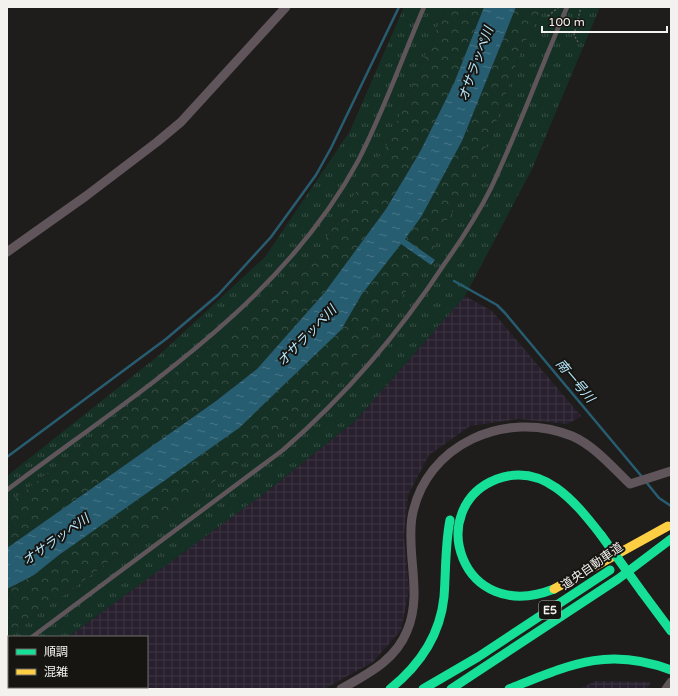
<svg xmlns="http://www.w3.org/2000/svg" width="678" height="696" font-family="'Varela Round','Noto Sans JP',sans-serif">
	<style>
		.industrial { fill: url(#industrial-grid) }
		.grass { fill: url(#grass-tufts) }
		.forest { fill: url(#forest-crowns) }
		.water { fill: url(#water-ripples) }
		.lines { fill: none; stroke-linecap: round; stroke-linejoin: round }
		.stream { stroke: #275d71; stroke-width: 2.5 }
		.path { stroke: #61595c; stroke-width: 1.5; stroke-dasharray: 2 2; stroke-linecap: butt }
		.lane { stroke: #60555b; stroke-width: 4.5 }
		.street { stroke: #60555b; stroke-width: 9 }
		.fast { stroke: #16e098; stroke-width: 9 }
		.slow { stroke: #ffcf43; stroke-width: 9 }
		.fast-bridge { stroke: #16e098; stroke-width: 9 }
		.labels { text-anchor: middle; dominant-baseline: central; stroke-width: 4; stroke-linejoin: round; paint-order: stroke }
		.shield { fill: #171511; stroke: #b2b0ac; stroke-width: 1 }
		.shield-label { font-size: 11px; font-weight: bold; fill: #f4f2ef }
		.street-label { font-size: 12px; fill: #f4f2ef; stroke: #171511 }
		.water-label { font-size: 13px; font-style: italic; fill: #b7eaff; stroke: #171511 }
	</style>
	<defs>
		<pattern id="industrial-grid" width="8" height="8" patternUnits="userSpaceOnUse"><rect width="8" height="8" fill="#28202e"/><path d="M0 4h8M4 0v8" fill="none" stroke="#3d3642"/></pattern>
		<pattern id="grass-tufts" width="24" height="20" patternUnits="userSpaceOnUse"><rect width="24" height="20" fill="#153125"/><path d="M3 7l-1-3M5 7V3M7 7l1-3M15 17l-1-3M17 17v-4M19 17l1-3" fill="none" stroke="#384f45"/></pattern>
		<pattern id="forest-crowns" width="20" height="18" patternUnits="userSpaceOnUse"><rect width="20" height="18" fill="#153125"/><path d="M2 6a3 3 0 1 1 6 0M12 15a3 3 0 1 1 6 0" fill="none" stroke="#384f45"/></pattern>
		<pattern id="water-ripples" width="26" height="14" patternUnits="userSpaceOnUse"><rect width="26" height="14" fill="#275d71"/><path d="M2 4q2-2 4 0t4 0M15 11q2-2 4 0t4 0" fill="none" stroke="#477586"/></pattern>
	</defs>
	<rect width="100%" height="100%" fill="#1f1d1b"/>
	<!-- industrial -->
	<path class="industrial" d="M465 296 492 311 581 416 568 424 518 419 470 426 429 455 408 495 404 536 409 590 401 630 373 662 324 689H7V682L9 681V687H147V637H68L266 492 355 421Z
		M596 681 651 682 647 689H579Z"/>
	<!-- grass -->
	<path class="grass" d="M404 7H446L387 145 304 271 7 505V476L158 356 265 257 350 131Z
		M544 7H600L532 169 465 296 355 421 266 492 68 637H9V681L7 682V634L70 591 290 424 368 344 422 269 436 245 429 238 441 230 470 184 473 172 490 139 522 48Z"/>
	<!-- forest -->
	<path class="forest" d="M446 7H484L454 83 421 150 386 209 325 292 257 369 216 401 7 548V505L304 271 387 145Z
		M516 7H544L522 48 490 139 473 172 470 184 441 230 429 238 436 245 422 269 368 344 290 424 70 591 7 634V589L34 575 341 330 362 294 462 141Z"/>
	<!-- water -->
	<path class="water" d="M484 7H516L462 141 421 217 405 239 435 260 431 265 401 244 362 294 341 330 239 428 59 555 34 575 7 589V548L216 401 257 369 325 292 386 209 421 150 454 83Z"/>
	<g class="lines">
		<!-- stream -->
		<path class="stream" d="M454 281 497 305 505 313 643 478
			M7 457 166 339 218 295 271 237 316 175 331 148 399 7
			M646 482 659 498 671 506"/>
		<!-- path -->
		<path class="path" d="M548 16 559 7
			M578 42 574 35 581 7"/>
		<!-- lane -->
		<path class="lane" d="M7 490C134 394 280 306 358 161 384 111 402 58 424 7
			M32 637 283 450C345 396 400 332 445 263 462 239 478 214 491 188 519 129 541 67 567 7
			M7 655 9 653"/>
		<!-- street -->
		<path class="street" d="M7 252 86 196 157 142 181 122 286 7
			M341 689C367 674 395 661 407 631 423 594 406 554 412 517 425 444 506 409 572 436 595 446 613 468 630 484L671 471
			M666 689 671 682"/>
		<!-- fast -->
		<path class="fast" d="M554 589C460 626 424 507 497 479 544 462 575 502 601 535
			M642 592 671 631
			M390 689C420 665 440 636 444 597 446 571 445 545 450 520
			M423 689 478 657 610 570
			M451 689 618 579 671 539
			M509 689C569 665 607 646 671 670"/>
		<!-- slow -->
		<path class="slow" d="M554 589 668 526"/>
		<!-- fast-bridge -->
		<path class="fast-bridge" d="M601 535 642 592"/>
	</g>
	<g class="labels">
		<!-- shield labels -->
		<rect class="shield" x="539" y="601" width="22" height="18" rx="3"/>
		<g class="shield-label">
			<text x="550" y="610">E5</text>
		</g>
		<!-- street labels -->
		<g class="street-label">
			<text transform="translate(592 566) rotate(-35)">道央自動車道</text>
		</g>
		<!-- water labels -->
		<g class="water-label">
			<text transform="translate(476 64) rotate(-70)">オサラッペ川</text>
			<text transform="translate(307 336) rotate(-46)">オサラッペ川</text>
			<text transform="translate(575 381) rotate(50)">南一号川</text>
			<text transform="translate(56 540) rotate(-35)">オサラッペ川</text>
		</g>
	</g>
	<!-- border -->
	<rect width="678" height="696" fill="none" stroke="#f4f2ef" stroke-width="16"/>
	<!-- legend -->
	<rect x="8" y="636" width="140" height="52" fill="#171511" stroke="#6f6d6a"/>
	<rect x="16" y="649" width="20" height="6" fill="#16e098" stroke="#6f6d6a"/>
	<text x="44" y="656" font-size="12" fill="#f4f2ef">順調</text>
	<rect x="16" y="669" width="20" height="6" fill="#ffcf43" stroke="#6f6d6a"/>
	<text x="44" y="676" font-size="12" fill="#f4f2ef">混雑</text>
	<!-- scale -->
	<path d="M542 26v6h125v-6" fill="none" stroke="#f4f2ef" stroke-width="2"/>
	<text x="548" y="26" font-size="12" fill="#f4f2ef" stroke="#171511" stroke-width="3" paint-order="stroke">100 m</text>
</svg>
